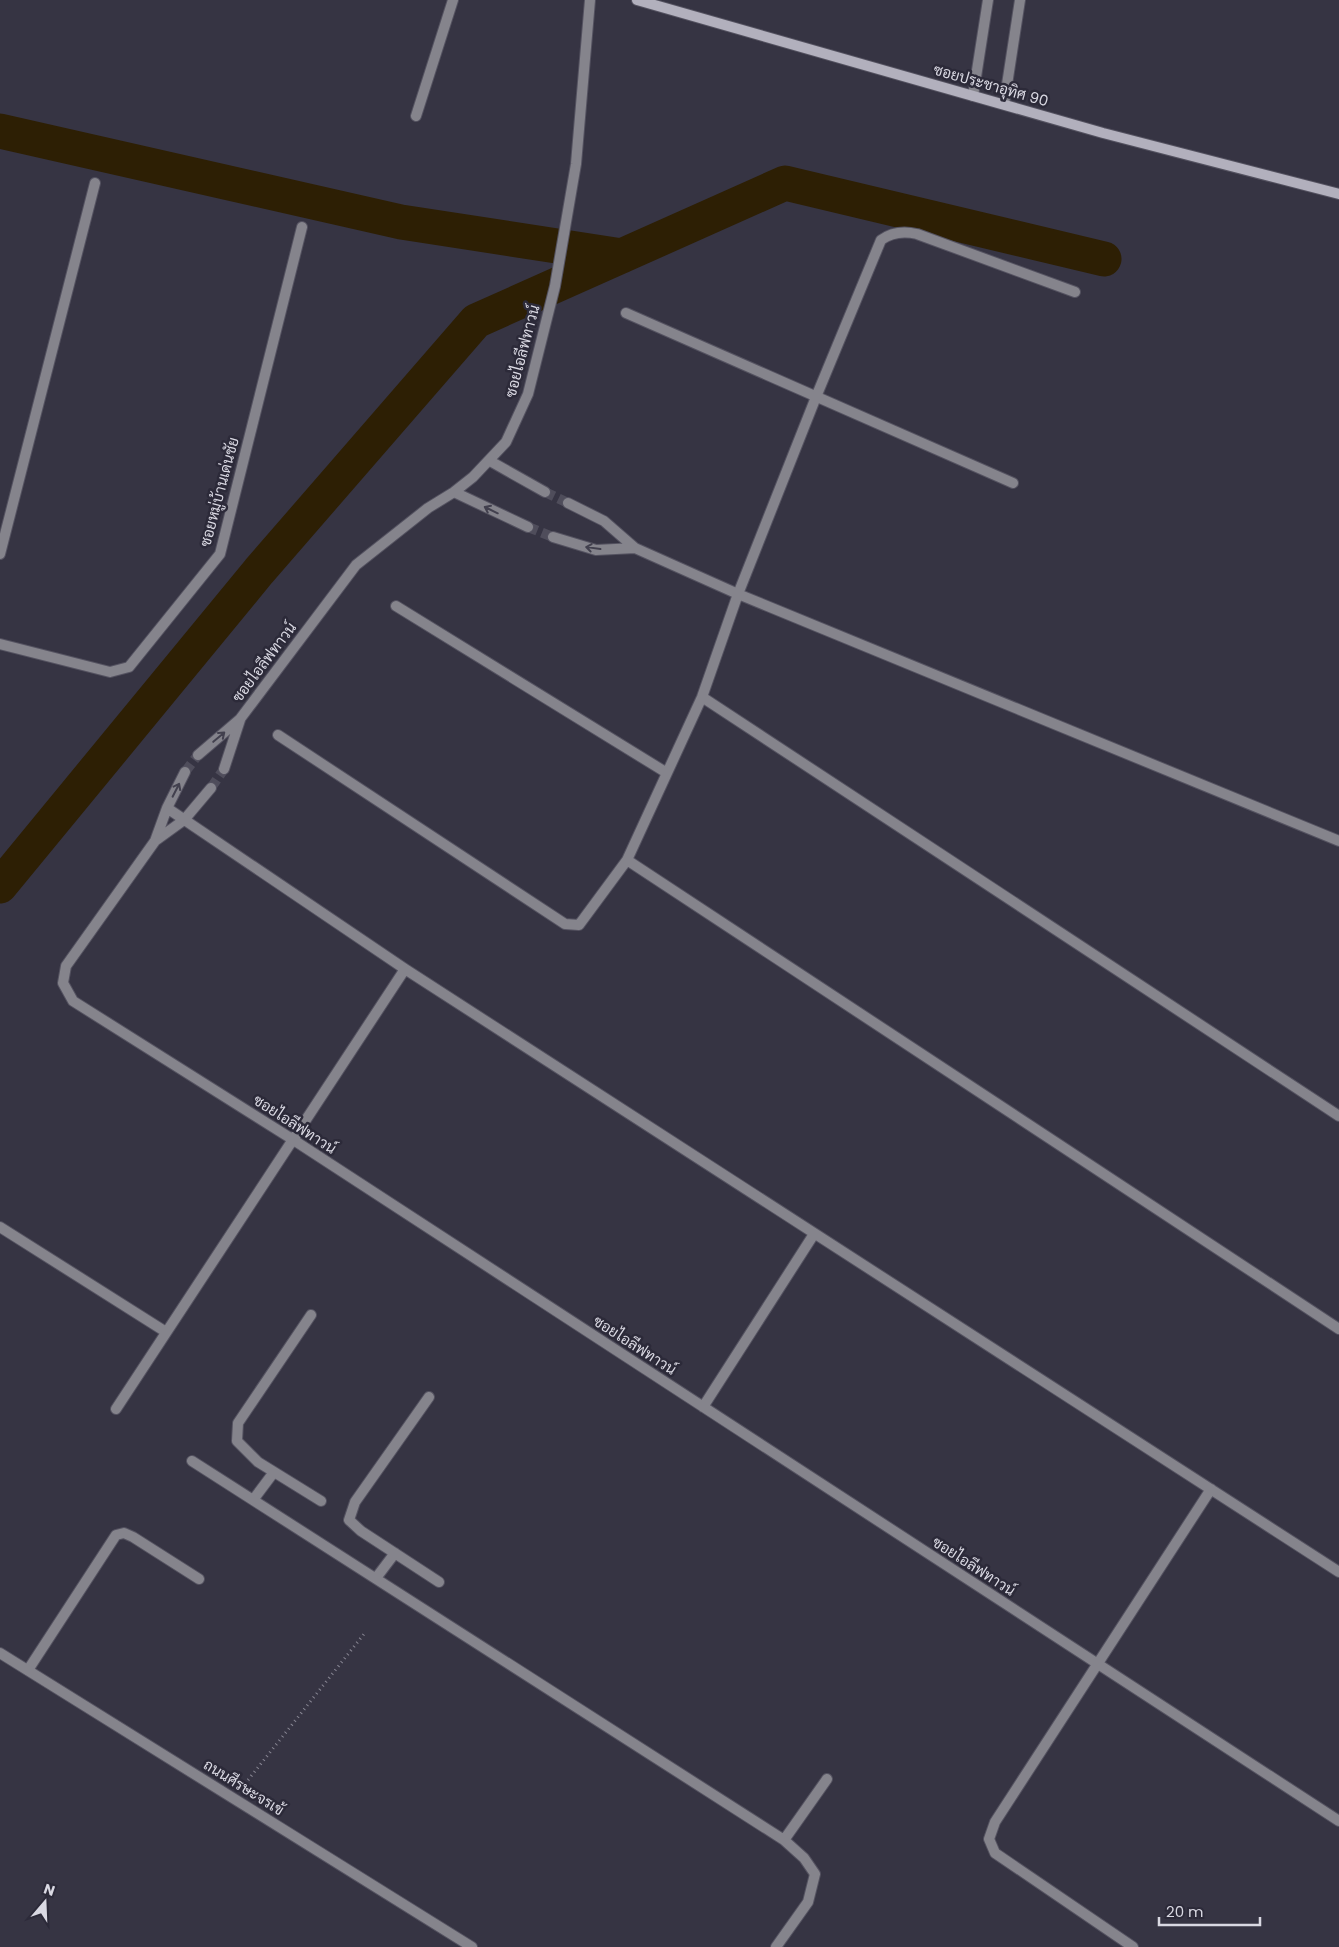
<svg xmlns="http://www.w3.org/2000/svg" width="1339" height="1947" font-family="Poppins,Sarabun,sans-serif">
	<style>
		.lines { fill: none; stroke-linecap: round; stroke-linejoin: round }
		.canal { stroke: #2d1f04; stroke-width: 35 }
		.street-tunnel { stroke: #4f4d5b; stroke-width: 10; stroke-dasharray: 10 5; stroke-linecap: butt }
		.lane-casing { stroke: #545260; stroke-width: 12 }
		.street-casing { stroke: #545260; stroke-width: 12 }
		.secondary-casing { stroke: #545260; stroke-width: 12 }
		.path { stroke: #898794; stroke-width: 3; stroke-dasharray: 1 4; stroke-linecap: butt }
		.lane { stroke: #85848c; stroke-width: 10 }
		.street { stroke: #85848c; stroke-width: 10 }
		.secondary { stroke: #b2b0bd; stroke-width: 10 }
		.oneway { stroke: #42404e }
		.labels { text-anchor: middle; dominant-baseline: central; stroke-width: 5; stroke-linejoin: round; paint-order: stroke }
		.street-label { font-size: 15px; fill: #dad9e3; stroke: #2c2a39 }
	</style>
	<rect width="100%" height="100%" fill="#363443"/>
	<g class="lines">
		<!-- canal -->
		<path class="canal" d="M0 131 401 222 622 256
			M0 886 259 571 476 321 785 183 1104 259"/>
		<!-- street-tunnel -->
		<path class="street-tunnel" d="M545 492 568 503
			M528 527 553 537
			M185 772 198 755
			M211 788 224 769"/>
		<!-- lane casing -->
		<g class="lane-casing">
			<path id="lane" d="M416 116 453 0
				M311 1315 238 1423 237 1441 258 1462 321 1501
				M429 1397 355 1502 349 1520 361 1531 439 1582
				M192 1461 784 1840 804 1858 815 1874 808 1902 776 1947
				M253 1500 274 1472
				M376 1578 395 1553
				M28 1670 116 1535 124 1533 133 1537 199 1579
				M784 1840 827 1779"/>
		</g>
		<!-- street casing -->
		<g class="street-casing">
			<path id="street" d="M973 96 988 0
				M1004 104 1020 0
				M626 313 1013 483
				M490 461 545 492
				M454 492 528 527
				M568 503 604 521 635 548 738 594 1339 841
				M553 537 596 550 635 548
				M0 554 95 183
				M396 606 667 773
				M0 644 110 672 129 667 220 554 302 227
				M702 697 1339 1116
				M278 735 565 924 579 925 627 860 702 697 738 594 816 397 881 240C892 232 904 231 917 234L1075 292
				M198 755 240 719 356 565 428 508 454 492 473 477 506 442 528 394 555 286 576 164 590 0
				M224 769 240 720
				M185 772 167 808 155 841 66 966 63 983 73 1001 292 1139 1339 1821
				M167 808 405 969 1339 1572
				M155 841 184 820 211 788
				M627 860 1339 1329
				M0 1227 166 1332
				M703 1407 814 1234
				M116 1409 405 969
				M0 1653 472 1947
				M1133 1947 995 1853 989 1839 995 1822 1211 1489"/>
		</g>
		<!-- secondary casing -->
		<g class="secondary-casing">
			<path id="secondary" d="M637 0 1103 133 1339 194"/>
		</g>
		<!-- path -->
		<path class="path" d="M248 1780 364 1634"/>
		<!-- lane -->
		<use href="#lane" class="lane"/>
		<!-- street -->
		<use href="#street" class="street"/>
		<!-- secondary -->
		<use href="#secondary" class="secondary"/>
	</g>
	<!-- one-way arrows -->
	<defs><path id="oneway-shaft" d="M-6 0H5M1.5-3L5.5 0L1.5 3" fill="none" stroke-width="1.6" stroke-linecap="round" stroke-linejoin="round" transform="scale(1.25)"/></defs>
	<g class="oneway">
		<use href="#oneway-shaft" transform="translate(491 510) rotate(-154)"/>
		<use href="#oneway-shaft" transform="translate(593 548) rotate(-172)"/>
		<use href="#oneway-shaft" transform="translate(219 737) rotate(-40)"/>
		<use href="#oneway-shaft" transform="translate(176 790) rotate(-63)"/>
	</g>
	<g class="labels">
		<!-- street labels -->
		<g class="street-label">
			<text transform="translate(991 85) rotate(16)">ซอยประชาอุทิศ 90</text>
			<text transform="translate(522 351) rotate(-75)">ซอยไอลีฟทาวน์</text>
			<text transform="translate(219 492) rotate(-75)">ซอยหมู่บ้านเด่นชัย</text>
			<text transform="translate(264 662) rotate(-53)">ซอยไอลีฟทาวน์</text>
			<text transform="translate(295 1124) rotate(33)">ซอยไอลีฟทาวน์</text>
			<text transform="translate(635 1345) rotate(33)">ซอยไอลีฟทาวน์</text>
			<text transform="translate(974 1566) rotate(33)">ซอยไอลีฟทาวน์</text>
			<text transform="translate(244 1787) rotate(32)">ถนนศีรษะจรเข้</text>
		</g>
	</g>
	<!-- north arrow -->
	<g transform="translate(45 1902) rotate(19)" stroke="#2c2a39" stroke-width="4" paint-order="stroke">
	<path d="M0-4L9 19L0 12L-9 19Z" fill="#dad9e3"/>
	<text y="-8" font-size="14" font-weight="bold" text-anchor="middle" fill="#dad9e3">N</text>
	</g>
	<!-- scale -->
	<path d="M1159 1917v8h101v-8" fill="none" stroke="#dad9e3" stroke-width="2.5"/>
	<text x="1166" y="1917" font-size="15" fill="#dad9e3" stroke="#2c2a39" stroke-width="4" paint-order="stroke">20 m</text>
</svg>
